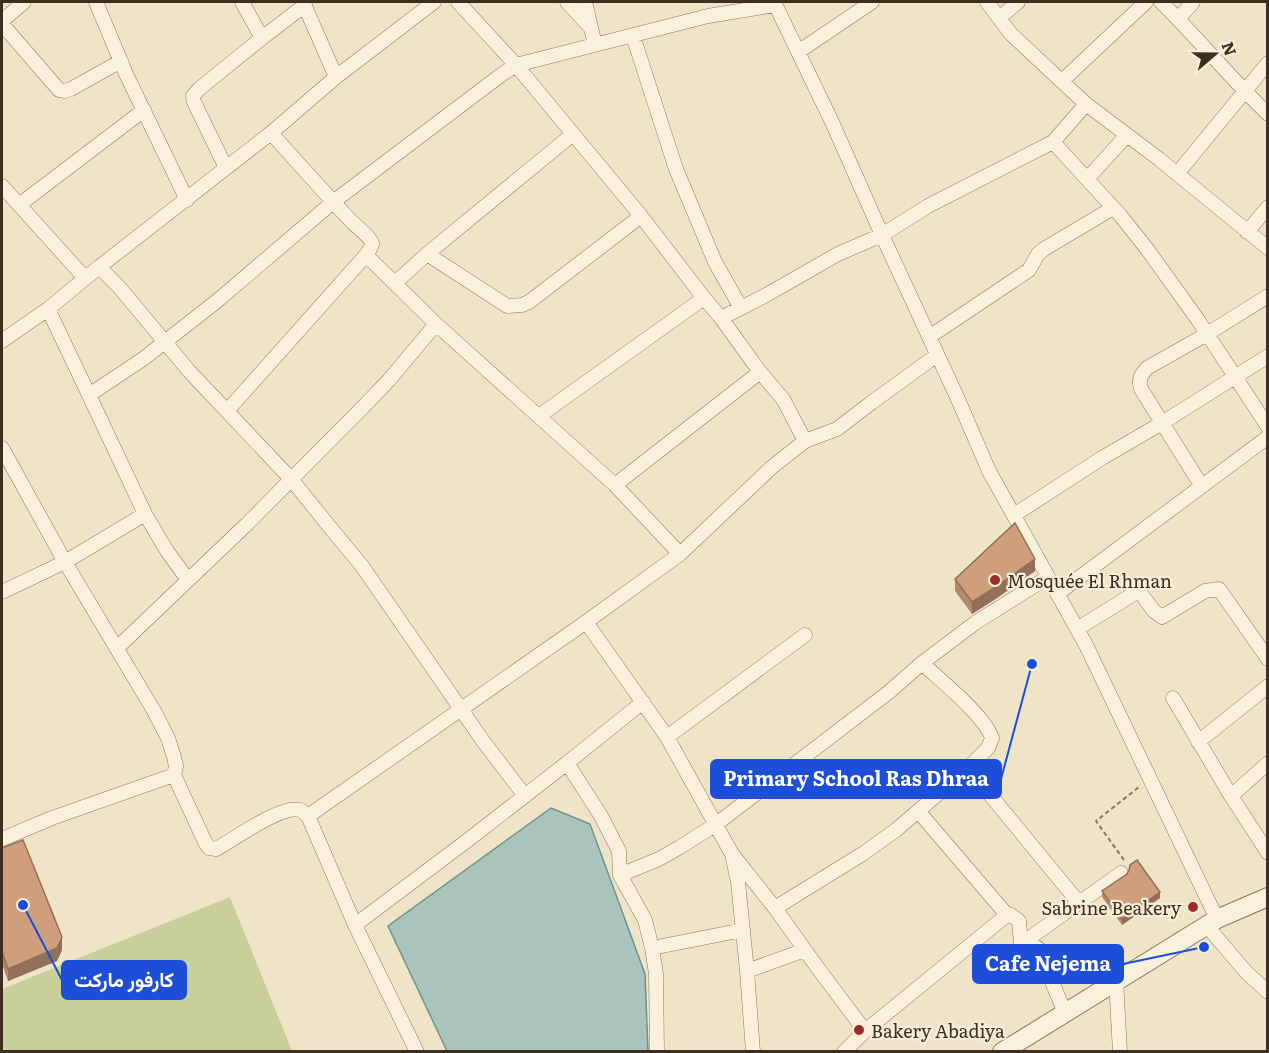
<svg xmlns="http://www.w3.org/2000/svg" width="1269" height="1053" font-family="Literata,Vazirmatn,serif">
	<style>
		.green { fill: #c9cf9b }
		.water { fill: #a9c4bc; stroke: #6f938a; stroke-width: 1.5 }
		.lines { fill: none; stroke-linecap: round; stroke-linejoin: round }
		.minor-casing { stroke: #8d765c; stroke-width: 15 }
		.tertiary-casing { stroke: #8d765c; stroke-width: 20 }
		.path { stroke: #8d765c; stroke-width: 2; stroke-dasharray: 4.5 3; stroke-linecap: butt }
		.minor { stroke: #faf1dc; stroke-width: 14 }
		.tertiary { stroke: #faf1dc; stroke-width: 18 }
		.wall { fill: #b2896c }
		.shaded-wall { fill: #916f58 }
		.building { fill: #cf9f7d; stroke: #916f58; stroke-width: 1.5 }
		.poi-dot { fill: #9e2a2b; stroke: #f7eed8; stroke-width: 2 }
		.labels { text-anchor: middle; dominant-baseline: central; stroke-width: 4.5; stroke-linejoin: round; paint-order: stroke }
		.poi-label { font-size: 18px; fill: #3d2e20; stroke: #f7eed8; text-anchor: start }
		.leader { fill: none; stroke: #1d4ed8; stroke-width: 2 }
		.callout-dot { fill: #1d4ed8; stroke: #f7eed8; stroke-width: 2 }
		.callout { fill: #1d4ed8; stroke: #1d4ed8; stroke-width: 2 }
		.callout-label { font-size: 20px; text-anchor: middle; font-weight: bold; fill: #fff }
	</style>
	<rect width="100%" height="100%" fill="#f0e4c8"/>
	<!-- green -->
	<path class="green" d="M230 897 292 1051H4L2 1044V989Z"/>
	<!-- water -->
	<path class="water" d="M551 808 590 824 645 974 648 1051H447L388 926Z"/>
	<g class="lines">
		<!-- minor casing -->
		<g class="minor-casing">
			<path id="minor" d="M96 2 126 74 187 200
				M242 2 262 38 305 5
				M303 2 336 77
				M458 2 516 65 641 216 704 298 721 318
				M567 2 590 27
				M585 2 595 45
				M774 2 832 122 882 235 957 397 989 471 1086 645 1217 919
				M987 2 1011 34 1086 104 1159 159 1268 248
				M1161 2C1198 38 1230 78 1268 114
				M999 18 1018 2
				M1178 19 1193 2
				M2 21 24 2
				M2 24 59 90 65 91 71 89 121 61
				M633 36 676 169 715 262 741 308 721 318 760 372 783 399 805 441 772 467 680 554
				M798 52 872 2
				M1062 81 1146 2
				M1053 142 1120 215 1147 249 1198 320 1268 427
				M226 168 194 102 193 96 199 89 262 38
				M1177 174 1268 63
				M1087 179 1127 135
				M2 186 85 278
				M19 205 144 110
				M1247 232 1268 207
				M427 254 507 306 522 305 529 302 641 216
				M99 267 119 287 189 371 291 479 333 531 362 566 483 741 525 796
				M395 283 427 254 573 134
				M741 308 768 294 838 254 882 235 928 206 1053 142 1086 104
				M48 309 89 395 143 359 217 301 333 202 497 78 516 65 708 16 775 5
				M929 337 1029 270 1038 254 1044 249 1113 208
				M2 341 48 309 99 267 271 133 336 77 434 2
				M89 395 145 514 167 551 188 580
				M227 411 366 255C368 252 372 247 372 243 371 238 354 224 350 220 323 191 297 162 271 133
				M539 416 704 298
				M805 441 837 429 871 403 937 355
				M2 448 65 562 154 711 168 738 174 757 176 766 174 775 205 842 209 848 216 849C233 840 282 804 300 810 303 811 305 814 308 816L355 925 417 1052
				M615 485 760 372
				M1201 485 1141 389C1138 379 1141 375 1147 368L1207 334 1268 296
				M1014 515 1102 458 1162 423 1268 356
				M2 592 65 562 145 514
				M1057 594 1268 437
				M586 622 667 737 732 854 775 908 817 967 865 1031 1007 915H1011L1019 921 1021 944 1038 948 1065 1013
				M1077 629 1135 593 1141 594 1154 611 1162 617 1205 591 1219 589 1268 659
				M117 648 247 524 367 403 389 380 436 324
				M1173 698 1231 796 1268 853
				M667 737 805 635
				M1198 742 1268 686
				M567 763 643 702
				M968 768 1079 903 1021 944
				M1231 796 1268 763
				M918 811 1007 915
				M308 816 586 622 680 554 615 485 436 324 366 255
				M2 839 52 818 174 775
				M733 859 738 882 747 971 753 1052
				M620 875 659 859 680 847 715 825 889 692 922 663 975 623 1048 577
				M1079 903 1121 873
				M775 908 864 853 896 830 968 768 988 748 992 738C984 715 941 681 922 663
				M355 925 468 840 567 763 601 816 619 851 620 875 645 920 652 948 656 974 657 1052
				M1206 925 1246 972 1268 992
				M652 948 743 930
				M747 971 805 950
				M1116 980 1120 1052
				M844 1052 865 1031"/>
		</g>
		<!-- tertiary casing -->
		<g class="tertiary-casing">
			<path id="tertiary" d="M1002 1052 1217 919 1268 897"/>
		</g>
		<!-- path -->
		<path class="path" d="M1124 860 1096 821 1139 787"/>
		<!-- minor -->
		<use href="#minor" class="minor"/>
		<!-- tertiary -->
		<use href="#tertiary" class="tertiary"/>
	</g>
	<!-- wall -->
	<path class="wall" d="M1035 571 997 598 972 614 955 591V579Z
		M2 848 62 950 57 961 8 981 2 964Z
		M1102 891 1160 898 1122 925 1102 897Z"/>
	<!-- shaded-wall -->
	<path class="shaded-wall" d="M1035 559V571L997 598 972 614V602Z
		M1160 892V898L1122 925V919Z
		M62 937V950L57 961 8 981V969Z"/>
	<!-- building -->
	<path class="building" d="M1015 523 1035 559 997 586 972 602 955 579Z
		M23 840 62 937 57 948 8 969 2 952V848Z
		M1137 860 1160 892 1122 919 1102 891 1127 874 1129 870 1130 865Z"/>
	<!-- markers -->
	<g class="poi-dot">
		<circle cx="995" cy="580" r="6"/>
		<circle cx="1193" cy="907" r="6"/>
		<circle cx="859" cy="1030" r="6"/>
	</g>
	<g class="labels">
		<!-- poi labels -->
		<g class="poi-label">
			<text x="1007" y="580">Mosquée El Rhman</text>
			<text x="1181" y="907" text-anchor="end">Sabrine Beakery</text>
			<text x="871" y="1030">Bakery Abadiya</text>
		</g>
	</g>
	<!-- callouts -->
	<path class="leader" d="M1032 664L1001 779M1204 947L1123 964M23 905L62 980"/>
	<g class="callout-dot">
		<circle cx="1032" cy="664" r="6"/>
		<circle cx="1204" cy="947" r="6"/>
		<circle cx="23" cy="905" r="6"/>
	</g>
	<g class="callout">
		<rect x="711" y="760" width="290" height="38" rx="6"/>
		<rect x="973" y="945" width="150" height="38" rx="6"/>
		<rect x="62" y="961" width="124" height="38" rx="6"/>
	</g>
	<g class="callout-label">
		<text x="856" y="786">Primary School Ras Dhraa</text>
		<text x="1048" y="971">Cafe Nejema</text>
		<text x="124" y="987">كارفور ماركت</text>
	</g>
	<!-- border -->
	<rect width="1269" height="1053" fill="none" stroke="#3d2e20" stroke-width="6"/>
	<!-- north arrow -->
	<g transform="translate(1215 54) rotate(70)" stroke="#f7eed8" stroke-width="4.5" paint-order="stroke">
	<path d="M0-4.5L10 22L0 15L-10 22Z" fill="#3d2e20"/>
	<text y="-9" font-size="16" font-weight="bold" text-anchor="middle" fill="#3d2e20">N</text>
	</g>
</svg>
